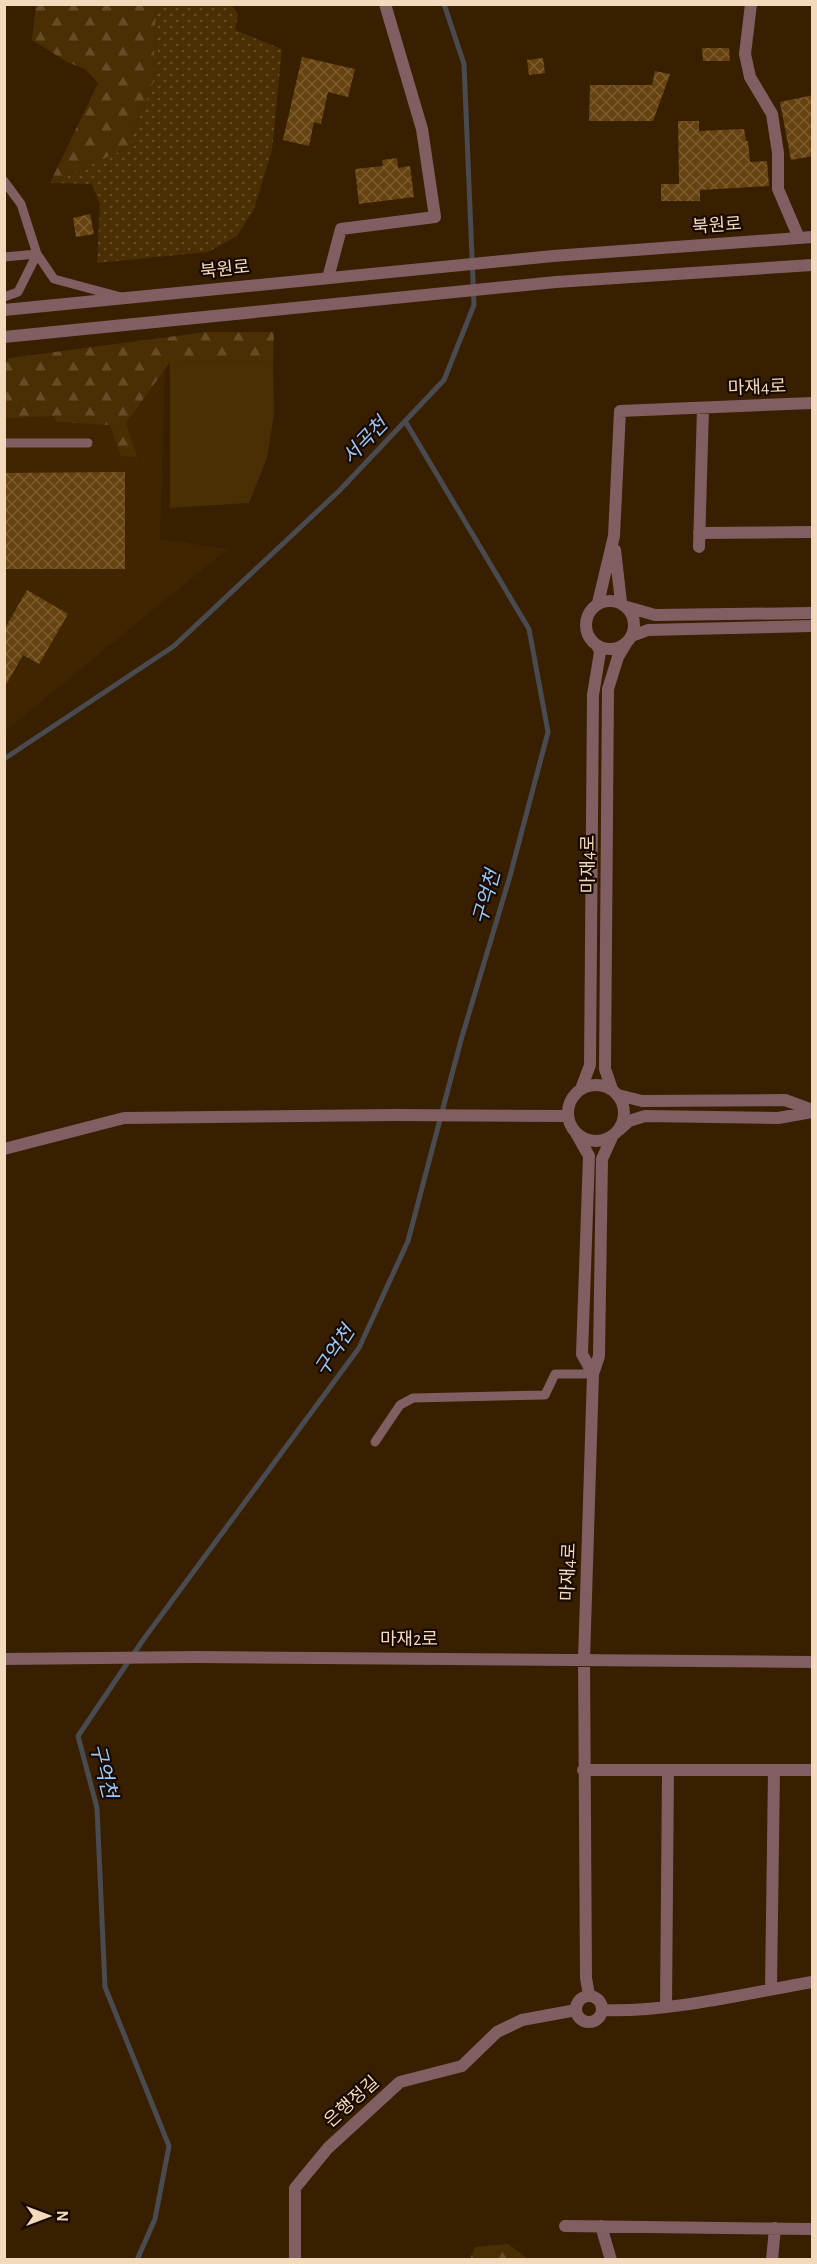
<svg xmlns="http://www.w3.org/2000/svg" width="817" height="2264" font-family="'Alegreya Sans','Noto Sans KR',sans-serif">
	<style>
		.built { fill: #402600 }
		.grass { fill: url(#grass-dots) }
		.forest { fill: url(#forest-firs) }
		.park { fill: #4a2e04 }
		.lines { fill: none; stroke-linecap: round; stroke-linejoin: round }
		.stream { stroke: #494b50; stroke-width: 5 }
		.building { fill: url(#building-cross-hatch) }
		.service { stroke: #805e62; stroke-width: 9 }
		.minor { stroke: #805e62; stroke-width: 12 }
		.tertiary { stroke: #805e62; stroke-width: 12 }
		.labels { text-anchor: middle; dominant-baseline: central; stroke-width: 4.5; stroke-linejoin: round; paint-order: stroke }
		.street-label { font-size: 18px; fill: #f4dabc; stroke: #180a00 }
		.water-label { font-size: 20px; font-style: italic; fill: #99c9fc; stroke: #180a00 }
	</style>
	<defs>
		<pattern id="grass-dots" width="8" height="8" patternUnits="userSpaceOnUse" patternTransform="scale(1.5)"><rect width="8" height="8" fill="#4a2e04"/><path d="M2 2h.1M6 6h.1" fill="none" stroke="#654c27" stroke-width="1.8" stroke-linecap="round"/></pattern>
		<pattern id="forest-firs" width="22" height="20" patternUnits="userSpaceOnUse" patternTransform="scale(1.5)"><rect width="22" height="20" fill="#4a2e04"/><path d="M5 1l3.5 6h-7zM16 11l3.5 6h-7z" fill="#654c27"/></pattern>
		<pattern id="building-cross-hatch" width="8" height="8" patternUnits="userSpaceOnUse" patternTransform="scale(1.5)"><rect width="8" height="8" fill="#65420f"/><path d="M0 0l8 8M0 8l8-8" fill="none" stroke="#7c5d30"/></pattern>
	</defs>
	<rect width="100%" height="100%" fill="#371f00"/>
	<!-- built -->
	<path class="built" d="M165 366 160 539 227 549 5 731V372Z"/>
	<!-- grass -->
	<path class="grass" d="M156 5H232L238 14 235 30 282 49 272 150 254 209 237 236 208 252 97 263 100 205 92 184 50 183 127 148 153 83Z"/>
	<!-- forest -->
	<path class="forest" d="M36 5H156L153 83 127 148 50 183 98 83 85 69 67 62 32 40Z
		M206 332H274L273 361 170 362 126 423 137 457 121 456 110 425 57 422 54 416 5 418 4 366 9 358Z
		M508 2244 528 2259H470L475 2247Z"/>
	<!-- park -->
	<path class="park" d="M273 361 274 415 267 458 249 503 170 508V362Z"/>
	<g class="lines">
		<!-- stream -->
		<path class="stream" d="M4 759 174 646 339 491 444 380 474 305 464 64 444 4
			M137 2260 155 2219 169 2146 105 1987 97 1808 78 1736 143 1640 359 1348 408 1241 461 1040 510 876 548 732 529 629 405 421"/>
	</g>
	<!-- building -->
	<path class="building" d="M702 48H729L730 61H703Z
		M302 57 355 69 348 97 328 92 321 124 314 122 309 146 283 140Z
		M543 58 545 73 529 75 527 60Z
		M655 71 670 74 653 121H589L590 85H652Z
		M813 95V156L791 160 780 102Z
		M678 121H699V131L744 129 746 141H748L750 162 767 161 769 186 700 190V201H661V184H679Z
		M397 158 398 168 410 166 414 197 359 204 355 169 383 166 382 160Z
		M90 214 94 234 76 237 73 218Z
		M125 472V569H4V473Z
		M27 590 68 614 39 664 23 655 4 688V630Z"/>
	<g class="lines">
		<!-- service -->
		<path class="service" d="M4 181 21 204 37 254 54 279 121 297
			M4 257 37 254
			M4 297 18 292 37 254
			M4 443H88
			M375 1442 400 1405 413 1398 545 1395 555 1374H593"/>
		<!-- minor -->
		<path class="minor" d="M751 4 745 54 750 77 772 114 778 153V189L799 238
			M328 278 341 229 435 217 422 129 385 4
			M699 533 812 532
			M699 547 703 408
			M615 550 621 602
			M586 625a24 24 0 1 1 48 0a24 24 0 1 1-48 0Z
			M598 603 614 536 620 411 812 403
			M627 607 655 615 812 613
			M632 636 648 630 812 626
			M568 1113a28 28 0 1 1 56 0a28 28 0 1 1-56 0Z
			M581 1089 590 1065 593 695 600 652 597 645
			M612 1089 605 1069 608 689 618 657 627 642
			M618 1095 642 1101 785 1100 812 1110
			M619 1130 629 1121 645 1116 778 1118 812 1112
			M576 1133 589 1156 582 1354 593 1374
			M4 1149 124 1118 393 1115 568 1116
			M4 1659 196 1657 812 1662
			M583 1770H812
			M771 1989 774 1770
			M589 1995 586 1978 584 1660 593 1374 599 1356 602 1159 612 1137
			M576 2009a13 13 0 1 1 26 0a13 13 0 1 1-26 0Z
			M666 2007 668 1770
			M602 2010C668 2013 747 1993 812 1982
			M565 2226 812 2229
			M601 2226 611 2260
			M295 2260V2188L328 2148 400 2082 462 2066 497 2032 522 2020 576 2010
			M772 2260 775 2228"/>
		<!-- tertiary -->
		<path class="tertiary" d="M4 310 553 256 812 237
			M4 337 556 282 812 265"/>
	</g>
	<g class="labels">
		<!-- street labels -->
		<g class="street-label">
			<text transform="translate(717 226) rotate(-4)">북원로</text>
			<text transform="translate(225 270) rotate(-6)">북원로</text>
			<text transform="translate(757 388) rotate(-2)">마재4로</text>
			<text transform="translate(589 864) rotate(-90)">마재4로</text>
			<text transform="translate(569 1572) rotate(-88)">마재4로</text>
			<text x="409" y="1640">마재2로</text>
			<text transform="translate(352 2102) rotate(-42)">은행정길</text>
		</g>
		<!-- water labels -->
		<g class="water-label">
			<text transform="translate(365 441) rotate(-46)">서곡천</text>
			<text transform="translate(487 897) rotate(-75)">구억천</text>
			<text transform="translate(335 1351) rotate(-57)">구억천</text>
			<text transform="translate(103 1771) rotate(76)">구억천</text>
		</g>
	</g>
	<!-- border -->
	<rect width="817" height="2264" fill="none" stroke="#f4dabc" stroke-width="12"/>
	<!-- north arrow -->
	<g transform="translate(48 2216) rotate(90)" stroke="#180a00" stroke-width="4.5" paint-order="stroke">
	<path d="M0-4.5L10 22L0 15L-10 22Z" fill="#f4dabc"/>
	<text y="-9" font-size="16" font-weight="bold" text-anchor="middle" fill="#f4dabc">N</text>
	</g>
</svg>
